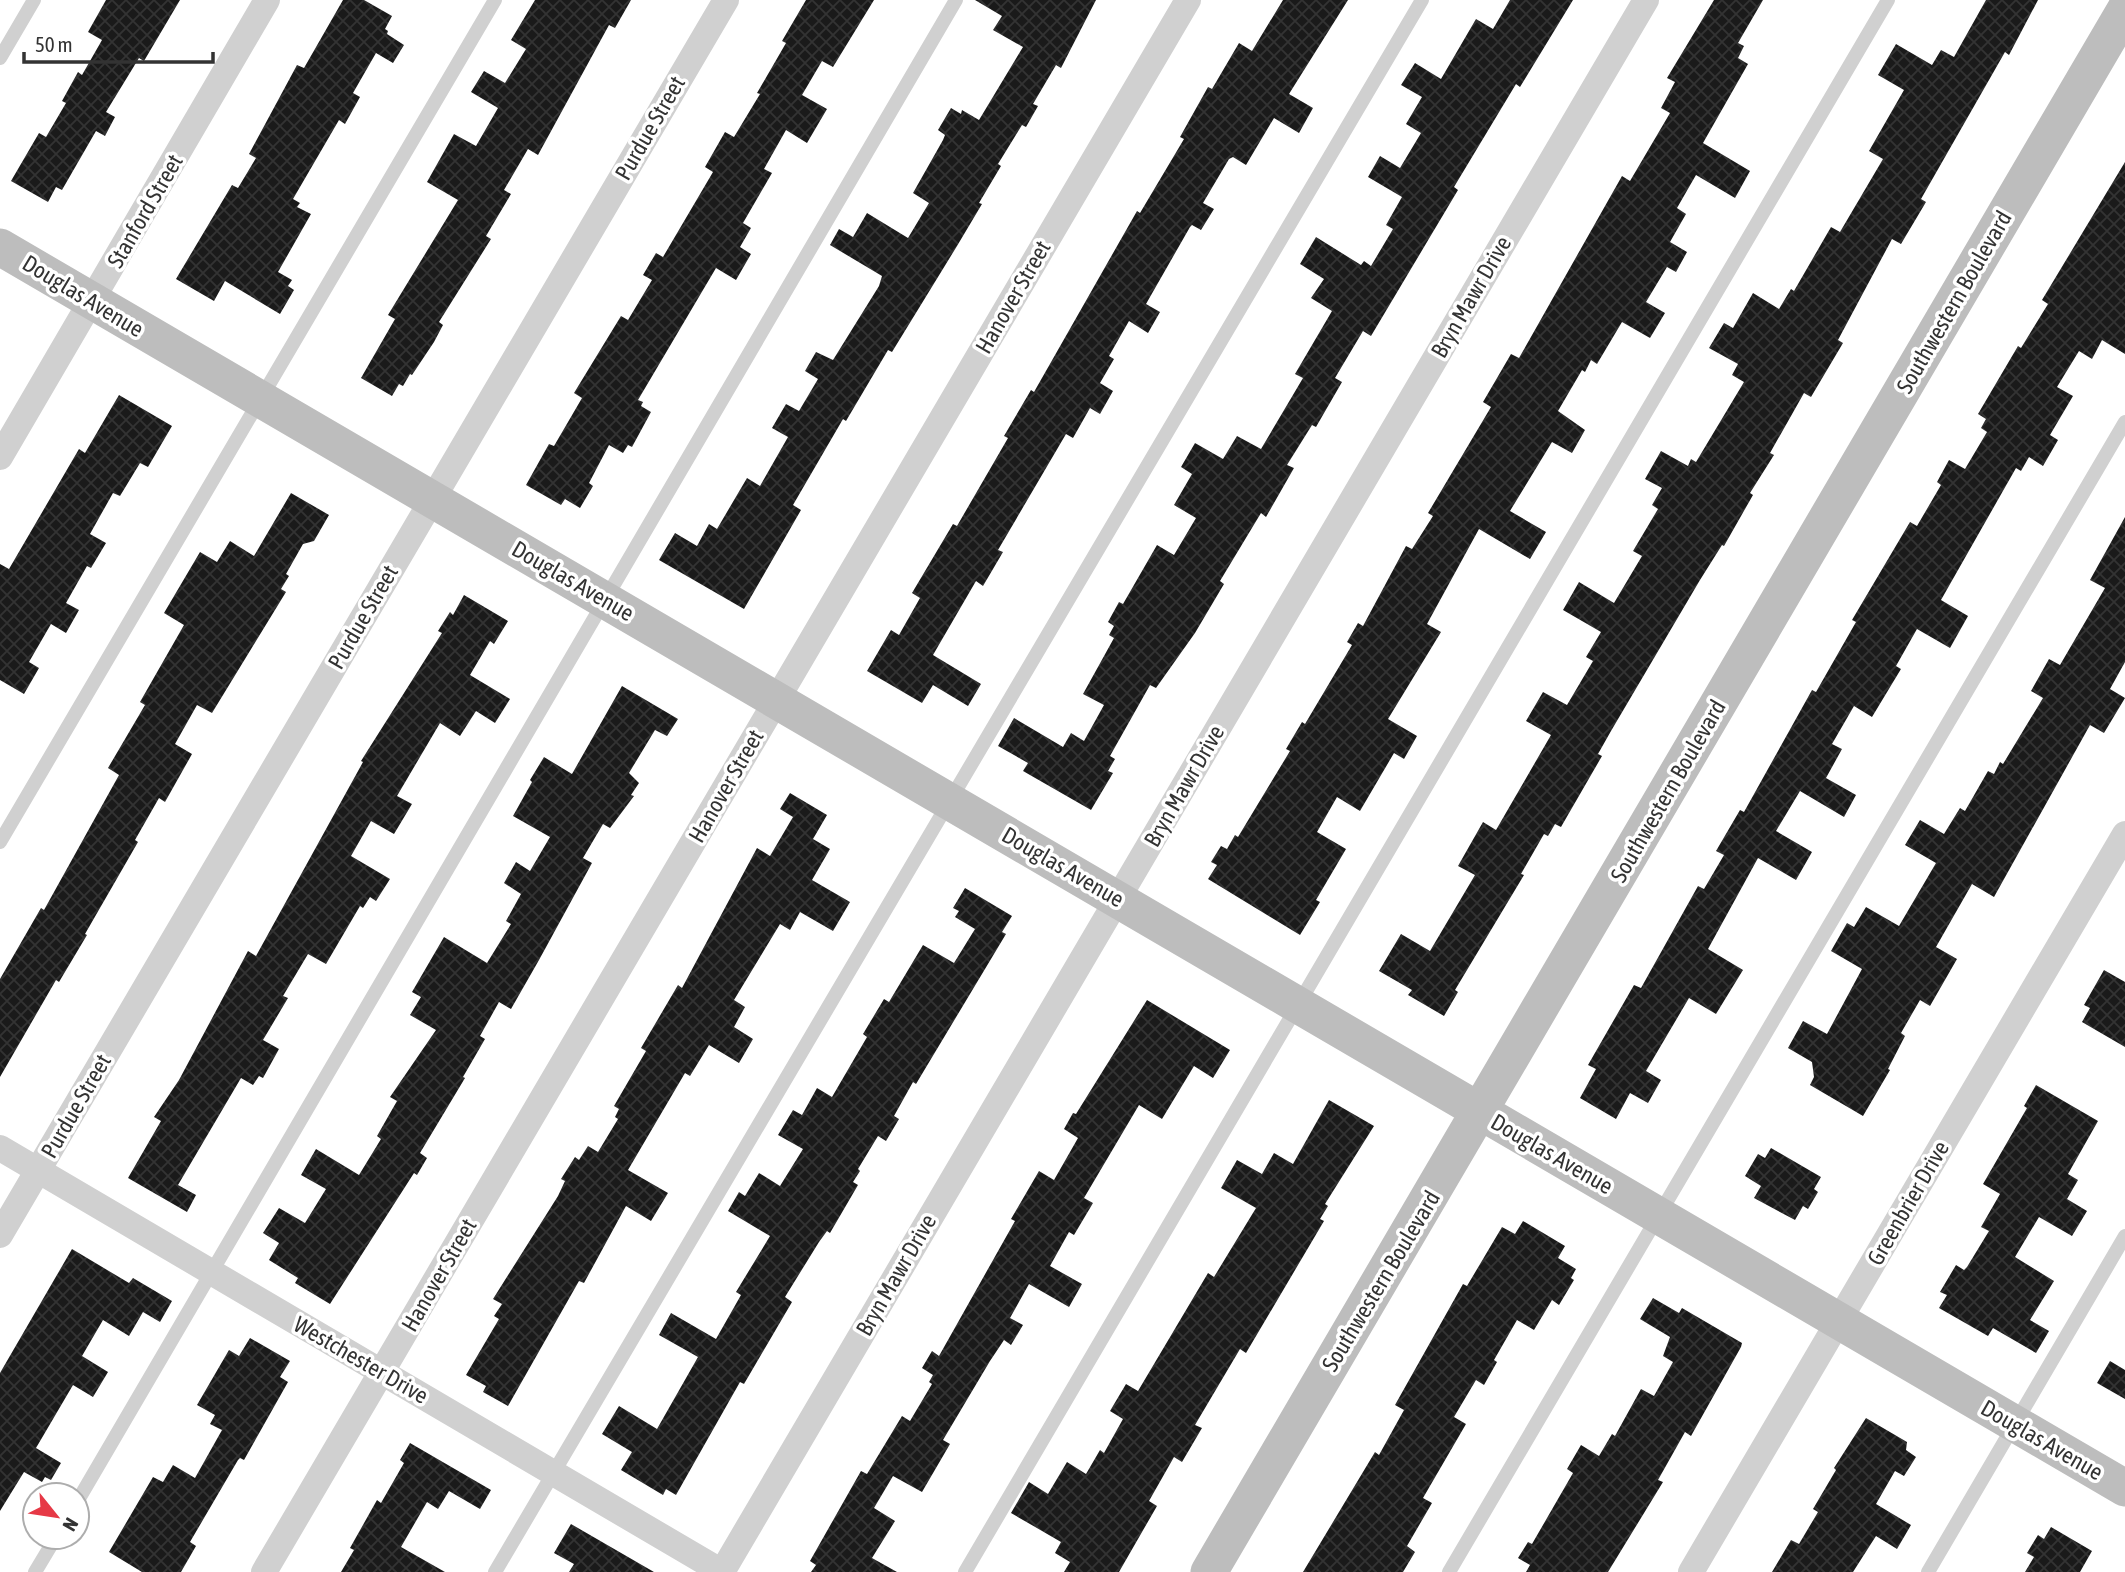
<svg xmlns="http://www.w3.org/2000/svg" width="2125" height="1572" font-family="'Asap Condensed',sans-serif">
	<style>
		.building { fill: url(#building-cross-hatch) }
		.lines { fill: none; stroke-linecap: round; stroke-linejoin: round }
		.lane { stroke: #d0d0d0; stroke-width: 14 }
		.street { stroke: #d0d0d0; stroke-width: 26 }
		.secondary { stroke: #bdbdbd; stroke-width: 37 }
		.labels { text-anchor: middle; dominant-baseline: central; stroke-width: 7; stroke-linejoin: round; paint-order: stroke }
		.street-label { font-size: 23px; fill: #333; stroke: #fff }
	</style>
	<defs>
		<pattern id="building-cross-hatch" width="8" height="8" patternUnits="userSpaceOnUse" patternTransform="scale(1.75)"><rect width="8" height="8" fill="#1a1a1a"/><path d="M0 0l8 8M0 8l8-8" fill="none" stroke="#333"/></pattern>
	</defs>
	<rect width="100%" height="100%" fill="#fff"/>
	<!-- building -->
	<path class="building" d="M106 0H180L144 61 139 58 106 112 115 117 105 136 96 131 62 190 56 187 48 202 11 181 39 133 46 137 66 103 62 101 78 72 82 75 102 40 88 32Z
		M343 0H364L392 16 385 29 388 31 387 34 404 45 393 63 376 53 353 93 360 97 345 124 339 120 293 199 300 203 297 207 311 214 278 272 292 280 288 286 294 290 280 314 225 281 214 301 176 279 232 185 238 188 256 158 249 154 297 65 304 68Z
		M535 0H631L615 28 609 25 538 155 528 149 504 190 511 194 486 236 491 239 439 322 443 325 434 342 412 375 410 374 403 386 399 384 392 396 361 378 395 319 388 315 458 200 427 182 454 134 476 146 498 108 471 92 484 71 505 83 526 49 511 40Z
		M806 0H874L833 67 822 61 802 95 827 109 807 143 786 130 764 169 772 173 743 223 751 228 740 247 751 254 736 280 716 268 638 400 643 402 641 406 651 412 632 447 628 445 623 453 609 445 589 483 593 486 580 508 565 499 561 505 526 485 549 444 554 446 582 398 574 393 621 316 628 320 652 280 643 275 656 253 663 257 713 172 705 167 725 132 734 137 760 94 757 93 786 43 782 41Z
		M975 0H1096L1061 68 1056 65 1033 104 1038 106 1026 127 1022 125 998 164 1001 166 979 203 982 204 957 246 892 352 888 350 846 421 843 419 793 505 801 510 744 609 659 560 675 533 697 546 709 524 717 529 747 478 760 486 788 437 772 428 786 404 799 411 818 379 805 371 816 352 833 360 879 286 882 276 830 245 839 229 853 237 867 213 908 238 929 203 913 193 943 140 945 135 938 130 951 108 961 114 962 110 979 120 1023 47 993 30 1002 16Z
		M1283 0H1348L1289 94 1313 108 1299 133 1274 118 1246 165 1233 157 1229 159 1203 203 1214 209 1201 230 1192 225 1190 227 1146 304 1160 312 1148 333 1129 321 1109 356 1114 359 1100 383 1113 391 1100 414 1090 408 1073 438 1066 434 998 550 1003 552 983 586 976 581 933 655 981 684 968 706 933 685 922 703 867 671 891 630 899 635 920 598 912 593 953 524 957 526 1008 438 1004 436 1031 390 1034 392 1137 211 1140 213 1184 139 1180 137 1208 87 1212 89 1239 43 1252 51Z
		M1510 0H1573L1520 87 1516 84 1454 187 1458 190 1371 336 1363 331 1335 378 1342 382 1316 427 1312 425 1287 465 1294 468 1266 517 1261 513 1220 581 1224 584 1195 633 1156 688 1150 685 1110 756 1115 759 1108 771 1113 773 1091 810 1023 771 1028 763 998 746 1014 718 1063 747 1071 733 1084 741 1104 705 1083 694 1114 638 1109 635 1114 626 1108 622 1119 602 1123 604 1157 545 1174 555 1196 518 1174 505 1192 474 1181 467 1195 443 1223 459 1237 436 1261 449 1303 378 1295 374 1332 311 1311 298 1324 279 1300 264 1316 237 1361 265 1364 261 1371 266 1393 229 1386 225 1402 197 1368 177 1380 156 1400 168 1421 133 1406 124 1422 97 1401 85 1415 63 1441 79 1476 19 1493 29Z
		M1714 0H1763L1738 43 1744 46 1738 58 1748 64 1703 143 1750 171 1735 198 1696 175 1677 208 1686 214 1670 242 1687 252 1676 272 1667 267 1646 302 1665 313 1650 338 1622 322 1597 364 1591 360 1585 372 1582 370 1558 411 1585 430 1572 453 1552 442 1510 511 1546 532 1530 559 1479 529 1427 624 1441 632 1388 719 1417 736 1404 759 1394 753 1360 811 1337 797 1317 832 1346 849 1316 900 1320 902 1300 935 1208 879 1217 865 1211 862 1221 846 1227 849 1235 835 1238 837 1290 751 1286 749 1302 722 1305 724 1352 645 1347 642 1358 623 1363 626 1406 546 1412 549 1433 516 1428 513 1491 407 1483 402 1511 354 1519 358 1622 176 1630 181 1670 113 1661 108 1675 82 1667 78Z
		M1986 0H2038L2009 55 2005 52 1921 199 1926 202 1901 244 1892 239 1838 340 1843 343 1811 397 1804 393 1770 453 1774 455 1750 493 1753 495 1724 546 1722 545 1700 580 1611 731 1598 754 1602 756 1561 827 1555 824 1548 836 1544 834 1521 874 1524 875 1455 990 1458 992 1444 1016 1408 995 1412 990 1379 971 1401 934 1430 951 1475 875 1458 866 1483 822 1496 830 1551 735 1526 721 1543 692 1567 705 1593 661 1586 657 1601 632 1563 610 1579 582 1614 603 1642 556 1633 551 1658 509 1652 505 1662 488 1645 479 1661 451 1688 466 1691 459 1696 462 1744 382 1732 375 1738 364 1709 348 1724 323 1733 328 1753 293 1779 309 1791 289 1794 291 1831 227 1840 232 1883 159 1869 151 1904 90 1878 75 1896 44 1932 65 1941 50 1954 57Z
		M2125 162V354L2102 340 2092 359 2079 351 2057 387 2073 396 2050 435 2058 440 2043 466 2029 457 2021 471 2016 468 1941 600 1968 616 1950 648 1917 629 1896 666 1901 669 1872 717 1854 706 1832 744 1842 749 1826 778 1856 795 1844 817 1800 791 1776 831 1812 852 1796 880 1758 858 1708 949 1743 970 1716 1014 1689 998 1646 1071 1661 1080 1648 1103 1630 1093 1616 1119 1580 1098 1596 1069 1588 1065 1634 985 1641 988 1698 886 1704 889 1724 855 1716 851 1740 810 1744 812 1812 690 1816 692 1856 622 1852 620 1910 522 1917 526 1941 485 1937 482 1949 460 1965 469 1987 432 1981 428 1986 419 1978 414 2018 346 2021 348 2048 304 2042 300Z
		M119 395 172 426 148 467 140 463 120 496 113 493 90 534 106 543 91 568 87 566 66 603 79 610 66 633 51 624 29 662 39 668 24 694 0 680V564L9 569 79 449 85 453Z
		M291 493 329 515 314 541 303 544 286 574 289 576 281 589 286 592 212 713 197 705 175 744 192 754 165 802 159 798 135 840 138 842 85 934 87 935 59 982 56 980 0 1077V979L41 908 44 910 119 775 108 768 145 705 140 702 184 625 164 613 200 552 217 562 230 541 254 556Z
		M2125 517V662L2110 689 2125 698 2104 733 2090 725 1994 897 1972 884 1936 947 1957 959 1930 1006 1920 1000 1901 1033 1905 1036 1888 1069 1890 1070 1863 1116 1810 1085 1814 1077 1812 1062 1788 1048 1803 1021 1827 1034 1862 969 1831 951 1847 923 1854 927 1866 907 1899 926 1936 863 1905 845 1920 820 1944 834 1960 808 1965 811 1988 771 1994 774 2000 762 2003 764 2043 698 2031 691 2049 659 2060 665 2105 588 2090 580Z
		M464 595 508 621 494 644 490 641 470 675 510 699 495 723 476 711 460 736 440 723 397 796 412 804 394 834 371 821 351 856 390 879 376 901 370 897 363 908 360 906 326 964 308 954 283 996 288 998 263 1040 279 1049 263 1078 259 1076 253 1085 241 1078 178 1185 196 1195 187 1212 128 1178 161 1121 154 1117 179 1080 248 951 256 956 363 762 361 761 435 644 442 633 438 631 450 612 453 615Z
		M622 686 678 719 667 736 655 730 629 773 639 783 631 795 634 796 610 828 603 824 583 858 592 863 539 960 511 1009 499 1002 480 1036 485 1039 463 1077 465 1078 420 1153 427 1158 417 1175 414 1173 330 1304 295 1283 298 1278 269 1260 279 1243 263 1233 279 1208 305 1223 326 1189 301 1175 316 1149 359 1175 381 1139 377 1136 397 1101 390 1097 436 1030 410 1015 421 997 412 992 444 937 487 963 511 924 506 921 521 894 504 883 516 862 530 871 550 837 513 816 532 782 530 780 544 757 572 774Z
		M790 793 827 815 813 839 830 849 812 880 850 902 833 931 800 912 790 930 780 924 734 1000 745 1007 734 1027 753 1039 739 1063 709 1045 690 1076 685 1073 628 1170 668 1193 651 1221 626 1206 584 1283 579 1281 508 1406 483 1392 486 1386 466 1375 499 1319 494 1316 502 1304 493 1299 558 1196 565 1181 561 1179 575 1157 579 1160 588 1146 598 1152 618 1119 615 1117 619 1109 614 1106 646 1051 641 1048 678 985 682 988 757 848 770 856 793 817 780 809Z
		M965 888 1012 916 1002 932 1006 934 916 1084 913 1082 894 1116 899 1119 886 1141 878 1136 858 1169 860 1171 853 1182 858 1185 830 1233 827 1231 819 1242 785 1297 792 1302 744 1384 740 1382 676 1495 666 1489 663 1495 621 1470 632 1452 602 1434 619 1406 657 1429 698 1357 659 1335 671 1313 716 1339 741 1295 736 1292 770 1236 728 1211 739 1192 745 1196 759 1173 780 1186 803 1149 778 1135 793 1110 802 1115 817 1088 832 1097 867 1037 863 1034 884 999 889 1002 923 945 954 963 975 929 955 917 959 911 953 908Z
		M2104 970 2125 982V1047L2082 1022 2090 1008 2084 1005Z
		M1147 1000 1230 1050 1213 1078 1194 1066 1162 1119 1139 1105 1084 1198 1093 1203 1074 1235 1069 1232 1050 1266 1082 1284 1069 1307 1029 1284 1010 1318 1023 1325 1011 1345 1004 1340 990 1361 943 1440 950 1444 922 1492 893 1476 874 1508 895 1521 872 1558 897 1572H811L816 1565 810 1561 861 1471 867 1474 902 1416 910 1421 932 1384 929 1382 933 1375 922 1368 932 1351 939 1356 1015 1221 1011 1219 1039 1171 1054 1180 1078 1138 1064 1129 1073 1113 1076 1114Z
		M2036 1085 2098 1121 2068 1174 2078 1180 2067 1199 2087 1211 2072 1236 2039 1217 2015 1257 2054 1281 2030 1320 2049 1331 2036 1353 1993 1328 1988 1336 1939 1308 1947 1295 1940 1292 1956 1265 1964 1270 1967 1267 1989 1231 1981 1227 2000 1194 1983 1184 2027 1108 2024 1106Z
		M1329 1100 1374 1126 1325 1204 1328 1206 1320 1219 1324 1221 1246 1353 1240 1349 1195 1425 1202 1428 1182 1462 1174 1457 1149 1501 1157 1506 1119 1572H1064L1070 1562 1055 1553 1061 1542 1011 1513 1029 1482 1048 1494 1067 1462 1086 1474 1100 1450 1104 1453 1123 1419 1110 1411 1126 1384 1138 1391 1208 1273 1214 1277 1256 1208 1221 1188 1237 1160 1262 1174 1274 1153 1293 1164Z
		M1771 1148 1821 1177 1814 1189 1818 1192 1808 1209 1803 1206 1795 1220 1754 1198 1761 1186 1745 1176 1758 1154 1765 1158Z
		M1523 1221 1565 1246 1558 1258 1576 1269 1571 1278 1574 1280 1559 1305 1552 1300 1534 1330 1517 1320 1494 1360 1497 1362 1484 1385 1476 1380 1454 1417 1466 1424 1423 1498 1432 1503 1407 1546 1415 1552 1403 1572H1303L1375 1452 1379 1455 1404 1410 1395 1405 1463 1284 1467 1286 1502 1227 1515 1234Z
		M72 1249 129 1283 133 1278 172 1301 160 1322 143 1312 129 1336 103 1320 82 1356 108 1372 93 1397 73 1385 36 1448 61 1463 51 1480 45 1477 42 1482 24 1472 0 1511V1373Z
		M1653 1298 1679 1313 1682 1308 1742 1343 1741 1347 1691 1436 1685 1432 1658 1480 1663 1482 1608 1572H1526L1530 1565 1518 1558 1528 1542 1532 1544 1573 1473 1567 1469 1581 1445 1599 1456 1612 1434 1615 1436 1641 1389 1654 1396 1673 1362 1663 1356 1670 1337 1640 1319Z
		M250 1338 290 1361 280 1377 288 1382 244 1460 240 1458 238 1460 190 1542 196 1546 181 1572H142L109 1552 153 1477 163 1482 173 1465 195 1478 222 1430 210 1424 215 1415 197 1405 229 1350 239 1356Z
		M2110 1361 2125 1370V1399L2097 1383Z
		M1866 1418 1907 1442 1906 1450 1916 1457 1904 1476 1895 1471 1876 1504 1911 1525 1897 1549 1876 1536 1853 1572H1772L1791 1540 1799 1544 1818 1512 1813 1509 1836 1470 1834 1468Z
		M410 1443 491 1490 480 1509 449 1491 438 1509 427 1502 401 1547 445 1572H341L354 1550 350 1548 377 1500 381 1503 404 1463 400 1460Z
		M571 1524 654 1572H569L574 1564 554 1553Z
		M2051 1527 2092 1551 2080 1572H2025L2034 1557 2027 1553 2038 1535 2044 1539Z"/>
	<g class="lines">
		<!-- lane -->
		<path class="lane" d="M0 58 34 0
			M0 842 495 0
			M77 1502 956 0
			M35 1572 56 1537
			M495 1572 1422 0
			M965 1572 1888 0
			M1449 1572 2125 422
			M1928 1572 2125 1236"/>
		<!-- street -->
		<path class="street" d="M0 457 267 0
			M0 1148 722 1572
			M0 1235 726 0
			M264 1572 1188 0
			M722 1572 1646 0
			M1691 1572 2125 834"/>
		<!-- secondary -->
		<path class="secondary" d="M0 247 2125 1488
			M1209 1572 2125 10"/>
	</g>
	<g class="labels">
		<!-- street labels -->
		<g class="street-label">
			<text transform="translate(650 128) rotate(-60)">Purdue Street</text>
			<text transform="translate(145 211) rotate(-60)">Stanford Street</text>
			<text transform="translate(83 296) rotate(31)">Douglas Avenue</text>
			<text transform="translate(1013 297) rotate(-60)">Hanover Street</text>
			<text transform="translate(1471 297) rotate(-60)">Bryn Mawr Drive</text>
			<text transform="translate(1954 302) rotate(-60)">Southwestern Boulevard</text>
			<text transform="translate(573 581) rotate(30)">Douglas Avenue</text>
			<text transform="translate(363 617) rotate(-60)">Purdue Street</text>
			<text transform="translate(726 786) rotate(-60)">Hanover Street</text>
			<text transform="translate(1184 786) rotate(-60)">Bryn Mawr Drive</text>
			<text transform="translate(1668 791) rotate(-60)">Southwestern Boulevard</text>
			<text transform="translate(1063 867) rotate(30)">Douglas Avenue</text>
			<text transform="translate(76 1106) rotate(-60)">Purdue Street</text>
			<text transform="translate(1552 1154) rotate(30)">Douglas Avenue</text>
			<text transform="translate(1908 1203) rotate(-60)">Greenbrier Drive</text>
			<text transform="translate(439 1275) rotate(-60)">Hanover Street</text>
			<text transform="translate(896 1275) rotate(-60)">Bryn Mawr Drive</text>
			<text transform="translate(1381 1281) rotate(-59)">Southwestern Boulevard</text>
			<text transform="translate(361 1360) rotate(30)">Westchester Drive</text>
			<text transform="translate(2042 1440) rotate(30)">Douglas Avenue</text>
		</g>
	</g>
	<!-- north arrow -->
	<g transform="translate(56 1516) rotate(120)"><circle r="33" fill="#ffffff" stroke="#adadad" stroke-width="2"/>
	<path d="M0-5L12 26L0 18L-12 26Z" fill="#e63946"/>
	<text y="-10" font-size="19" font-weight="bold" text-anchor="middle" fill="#333333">N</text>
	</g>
	<!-- scale -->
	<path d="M24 52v10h189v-10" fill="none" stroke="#333333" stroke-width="3.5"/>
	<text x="35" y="52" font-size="21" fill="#333333" stroke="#ffffff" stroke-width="5" paint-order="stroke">50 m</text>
</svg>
